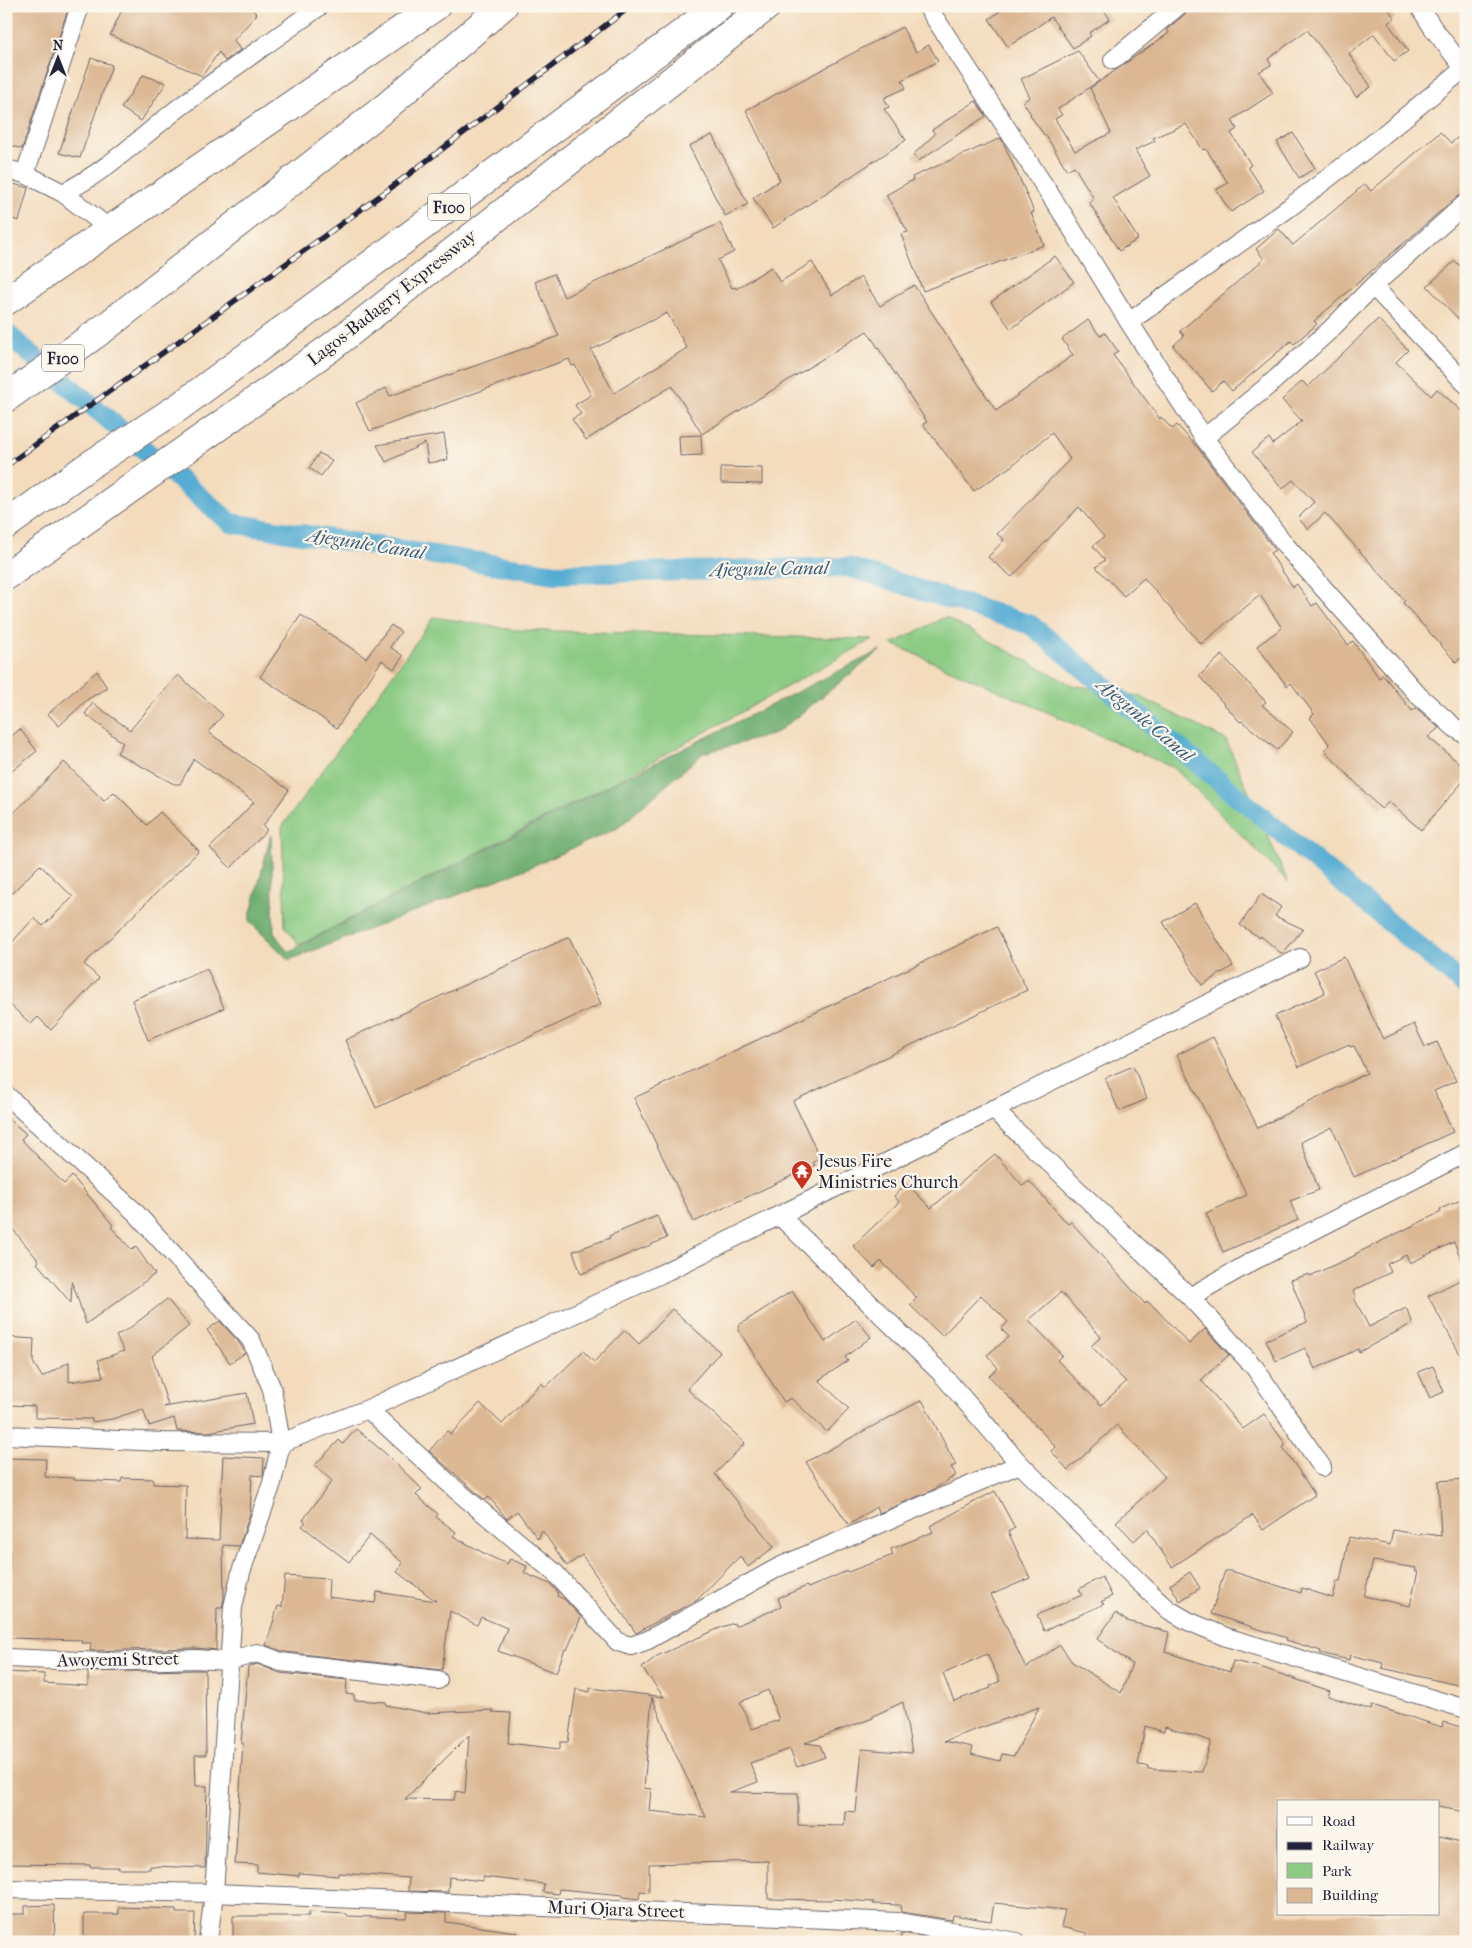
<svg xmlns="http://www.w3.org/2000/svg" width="1472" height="1948" font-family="'IM FELL French Canon',serif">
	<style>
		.green { fill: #8bcb83; stroke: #56765f }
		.forest { fill: #70af71; stroke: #496856 }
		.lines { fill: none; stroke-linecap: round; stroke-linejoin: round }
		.canal { stroke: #56add3; stroke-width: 20 }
		.building { fill: #dbb793; fill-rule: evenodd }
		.minor-casing { stroke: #6b6368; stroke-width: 20 }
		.primary-casing { stroke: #6b6368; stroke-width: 30 }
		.motorway-casing { stroke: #6b6368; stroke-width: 30 }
		.minor { stroke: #fff; stroke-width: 18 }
		.primary { stroke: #fff; stroke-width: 28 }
		.motorway { stroke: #fff; stroke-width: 28 }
		.rail-casing { stroke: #22223b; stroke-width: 5.5 }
		.rail { stroke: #fbf7ec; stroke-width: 4; stroke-dasharray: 11; stroke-linecap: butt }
		.labels { text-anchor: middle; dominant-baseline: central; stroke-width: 4.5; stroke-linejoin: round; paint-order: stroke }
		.shield { fill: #fbf7ec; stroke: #636270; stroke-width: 1 }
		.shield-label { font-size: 16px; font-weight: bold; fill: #22223b }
		.street-label { font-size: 18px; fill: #22223b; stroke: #fbf7ec }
		.poi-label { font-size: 18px; fill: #22223b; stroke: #fbf7ec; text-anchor: start }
		.water-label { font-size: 19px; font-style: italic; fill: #375a78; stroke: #fbf7ec }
	</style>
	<rect width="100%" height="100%" fill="#fbf7ec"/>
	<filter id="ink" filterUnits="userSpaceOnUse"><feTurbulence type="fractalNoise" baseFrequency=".02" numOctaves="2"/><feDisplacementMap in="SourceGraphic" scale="10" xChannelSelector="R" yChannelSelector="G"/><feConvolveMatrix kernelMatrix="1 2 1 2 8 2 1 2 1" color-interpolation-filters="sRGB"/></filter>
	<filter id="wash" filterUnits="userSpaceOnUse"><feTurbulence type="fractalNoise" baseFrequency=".0096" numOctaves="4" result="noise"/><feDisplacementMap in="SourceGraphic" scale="20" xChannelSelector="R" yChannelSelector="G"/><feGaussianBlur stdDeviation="1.12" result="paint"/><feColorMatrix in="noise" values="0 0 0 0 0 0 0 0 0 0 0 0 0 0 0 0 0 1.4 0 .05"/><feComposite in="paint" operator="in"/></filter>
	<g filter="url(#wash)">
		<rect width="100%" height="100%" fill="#f3dbbc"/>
		<!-- green -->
		<path class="green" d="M434 617 514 630 873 639 626 776 299 945 285 926 282 827Z
			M945 617 1072 685 1139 696 1226 740 1288 882 1174 768 892 644Z"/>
		<!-- forest -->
		<path class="forest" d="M881 650 775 734 703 753 618 828 528 868 289 960 249 921 271 834 274 933 288 952 615 783Z"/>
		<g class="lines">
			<!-- canal -->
			<path class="canal" d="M6 333 231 523 555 574 848 567 1031 625 1466 986"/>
		</g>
		<g id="blocks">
			<!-- building -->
			<path class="building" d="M6 6H69L22 149 6 144Z
				M124 6H248L257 14 234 40 240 50 225 61 219 52 202 76 110 35Z
				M1007 6H1101L1110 19 1089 33 1091 36 1073 48 1051 17 1008 47 989 19Z
				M1188 6H1386L1395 18 1388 23 1408 51 1394 61 1374 34 1349 54 1371 87 1356 97 1336 67 1307 30 1268 59 1271 65 1259 72 1273 93 1232 120 1237 129 1231 133 1251 165 1248 167 1264 191 1231 212 1216 190 1228 183 1206 149 1203 150 1186 124 1153 138 1155 141 1135 150 1150 176 1113 198 1138 239 1119 251 1089 202 1094 199 1074 166 1067 170 1045 134 1044 135 1030 115 1031 114 1023 102 1030 97 1021 79 1078 51 1099 81 1058 109 1062 115 1055 119 1075 151 1111 133 1090 88 1169 33 1167 29 1185 14Z
				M902 27 916 52 929 45 938 61 902 80 906 88 884 98 889 107 884 109 906 140 773 228 753 198 780 180 746 110Z
				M91 58 112 65 80 158 59 153Z
				M143 75 166 83 141 121 121 108Z
				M976 101 986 116 918 161 913 155 935 134 932 130Z
				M1466 131V193L1459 195 1314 321 1317 324 1294 344 1291 341 1232 391 1223 381 1212 391 1173 346 1184 336 1180 331 1264 259 1256 249 1279 229 1293 245 1365 184 1371 191 1440 132 1451 143Z
				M1293 133 1315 168 1299 178 1277 142Z
				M712 135 748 204 725 216 689 146Z
				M1001 138 1023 186 1034 212 1031 213 1044 245 923 291 901 234 908 232 886 195 913 180 912 177Z
				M6 182 28 188 19 221 6 217Z
				M720 223 734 252 718 260 732 288 735 287 736 289 771 267 780 282 812 262 832 295 861 277 880 306 914 285 996 411 1073 355 1062 339 1088 320 1100 336 1105 333 1118 351 1113 355 1160 419 1161 417 1172 429 1177 425 1198 448 1272 546 1275 550 1270 553 1293 587 1297 584 1312 606 1317 603 1348 645 1353 641 1379 678 1383 675 1412 711 1416 708 1439 728 1428 737 1466 769V778L1421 830 1389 802 1381 809 1324 750 1330 745 1310 718 1314 714 1291 683 1287 686 1257 646 1282 628 1260 595 1201 644 1144 578 1124 596 1096 567 1105 560 1093 546 1104 537 1079 507 1012 577 988 557 1004 540 997 534 1070 459 1052 433 1010 467 974 491 923 424 927 422 867 331 702 434 672 386 586 440 572 419 581 414 575 405 591 395 575 365 572 366 569 359 370 431 356 403 386 388 390 396 559 336 535 282 554 274 564 297ZM667 313 687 348 614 393 591 350Z
				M1055 256 1074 282 1011 329 991 302Z
				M1455 261 1466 272V327L1427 286Z
				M1378 319 1408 350 1396 362 1431 396 1437 389 1466 415V654L1456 662 1403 603 1405 601 1325 513 1308 529 1298 518 1314 502 1293 480 1282 489 1252 452 1269 438 1273 444 1302 421 1282 400 1302 381 1308 387Z
				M444 434 448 460 428 463 425 443 386 462 377 445Z
				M701 435 702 455 680 456 679 436Z
				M319 453 332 461 321 476 309 468Z
				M721 467 762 468V484L721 483Z
				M301 615 366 658 391 625 401 632 390 647 403 656 394 669 382 660 337 728 260 677Z
				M1222 655 1266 702 1262 705 1293 732 1277 750 1242 721 1240 722 1199 676Z
				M97 671 107 688 88 699 59 726 48 714Z
				M178 675 223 715 208 732 289 790 263 826 267 830 231 868 210 848 254 802 194 759 180 784H174L117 753 123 743 85 714 93 703 130 730Z
				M20 729 37 751 6 776V741Z
				M64 762 104 801 114 792 147 825 160 812 199 851 84 964 99 978 51 1030 38 1017 31 1024 6 1001V949L34 918 43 926 73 897 40 865 6 899V821Z
				M1261 894 1281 907 1275 916 1303 929 1282 954 1261 936 1260 938 1240 925Z
				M1195 903 1233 966 1202 985 1163 922Z
				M997 927 1027 990 793 1101 820 1158 813 1162 815 1165 694 1222 634 1098Z
				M569 937 601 1004 376 1108 345 1040Z
				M1344 957 1383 1039 1414 1024 1425 1047 1437 1042 1456 1081 1434 1091 1453 1132 1354 1177 1332 1127 1301 1142 1319 1190 1290 1201 1298 1220 1223 1252 1206 1213 1247 1195 1177 1055 1213 1037 1258 1128 1367 1073 1354 1046 1350 1047 1349 1044 1299 1067 1275 1016 1325 993 1314 971Z
				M207 969 224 1008 148 1040 132 1000Z
				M1133 1066 1147 1099 1119 1111 1105 1078Z
				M6 1116 26 1134 21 1139 64 1184 72 1176 113 1225 111 1227 132 1250 136 1247 155 1274 86 1324 72 1281 71 1303 37 1263 39 1261 6 1221Z
				M995 1154 1023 1186 1029 1181 1068 1224 1071 1222 1145 1304 1147 1301 1155 1308 1189 1344 1205 1329 1229 1355 1201 1380 1243 1429 1264 1414 1286 1445 1283 1447 1315 1495 1263 1530 1253 1515 1172 1567 1147 1529 1134 1541 1116 1522 1165 1477 1117 1425 1068 1470 1051 1451 1056 1447 989 1376 998 1368 987 1355 1009 1337 1001 1329 1008 1322 981 1295 942 1336 910 1305 917 1298 881 1261 874 1268 853 1246 899 1202 894 1196 907 1184 931 1208ZM1061 1292 1101 1337 1091 1346 1126 1382 1101 1405 1057 1360 1062 1355 1029 1320Z
				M1466 1198V1270L1454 1242 1410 1263 1406 1255 1387 1264 1391 1272 1353 1291 1356 1297 1354 1298 1369 1327 1406 1308 1413 1323 1359 1352 1358 1349 1315 1369 1305 1348 1276 1361 1266 1340 1307 1322 1291 1280 1309 1274 1310 1276 1356 1255 1355 1254 1441 1212 1440 1209Z
				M657 1216 667 1238 581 1274 573 1251 610 1238 609 1236Z
				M1466 1277V1365L1428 1296Z
				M792 1291 825 1342 856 1319 871 1337 845 1357 848 1361 819 1380 849 1409 827 1432 791 1398 784 1402 739 1331V1325Z
				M167 1299 189 1326 152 1356 168 1405 164 1407 247 1393 253 1424 208 1432 177 1431 174 1418 149 1426 143 1409 112 1419 92 1422V1419L35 1418V1406L6 1405 7 1337 34 1339 33 1362 42 1377 69 1362V1382L103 1377 98 1360 124 1351 116 1336 131 1327Z
				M672 1309 720 1352 687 1389 745 1443 715 1474 774 1547 748 1567 740 1556 697 1600 636 1633 582 1555 567 1566 542 1530 538 1539 517 1511 507 1519 489 1497 485 1500 429 1451 447 1431 451 1434 480 1403 502 1424 541 1383 546 1387 583 1351 594 1362 625 1330 639 1344Z
				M220 1321 238 1341 245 1353 230 1363 207 1330Z
				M1433 1366 1444 1392 1430 1398 1418 1372Z
				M922 1400 956 1465 951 1467 956 1475 931 1491 879 1513 876 1507 849 1525 806 1462Z
				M356 1429 385 1453 422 1489 416 1495 438 1514 436 1517 456 1532 453 1536 489 1556 507 1564 510 1559 527 1566 524 1573 550 1584 558 1593 557 1596 564 1599 581 1617 567 1650 565 1649 556 1673 498 1651 507 1628 481 1617 477 1625 450 1611 442 1670 284 1652 266 1645 278 1606 282 1607 285 1576 329 1579 328 1597 375 1603 377 1592 436 1601 397 1572 403 1563 370 1535 349 1562 302 1526 306 1522 303 1520 332 1481 315 1465 339 1440 343 1444Z
				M223 1456 264 1458 263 1476 252 1475 250 1514 239 1546 223 1545 224 1599 222 1608H217L216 1650 195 1648 90 1651 91 1643H81V1640L8 1638 10 1546H6V1458L46 1459 45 1477 74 1478V1480L121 1482 122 1478 153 1479V1484L186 1485 185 1539 219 1540Z
				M1466 1479V1687L1382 1668 1383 1663 1350 1655 1349 1660 1320 1653 1321 1651 1286 1640 1287 1638 1211 1614 1225 1571H1231L1301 1593 1302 1588 1333 1598 1337 1581H1340L1349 1537 1390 1545 1393 1530 1420 1535V1533L1441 1536 1438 1481ZM1373 1561 1416 1568 1415 1571H1418L1410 1606 1364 1596Z
				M995 1491 1015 1528 1008 1532 1030 1578 991 1595 1026 1668 1060 1645 1072 1662 1121 1693 1132 1664 1097 1639 1116 1613 1127 1621 1169 1632 1165 1652 1230 1672 1233 1661 1260 1667 1330 1691 1328 1696 1371 1710 1372 1705 1442 1727 1443 1722 1466 1728V1812L1438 1807V1802H1278V1914H1438V1837L1466 1843V1942H1127L1102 1940V1942H1086L1087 1933 1061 1927 1065 1910 994 1903 991 1921 953 1915 952 1920 901 1912 900 1905 873 1904 874 1902 832 1899V1900L768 1899V1861L649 1864V1892L640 1891 639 1899 623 1897V1895L559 1889 558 1894 543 1892 544 1884 483 1877V1881L449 1877 448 1892 408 1891 409 1878 338 1873V1876L299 1873V1876L257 1872V1865L235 1864 243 1743H241L248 1667 257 1664 280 1673 347 1680 346 1694 354 1695V1700L386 1702V1705L426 1713 494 1710 492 1712 511 1713 508 1743 560 1749V1742H568L576 1689 590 1692V1688L664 1697 642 1668 657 1656 722 1627 734 1623 735 1626 781 1607 778 1598 807 1586 808 1588 847 1571 848 1572 893 1555 891 1549 933 1532 930 1526ZM987 1654 1000 1681 990 1686 991 1688 954 1701 943 1674ZM768 1690 779 1720 752 1729 740 1702ZM652 1697 674 1751 706 1817 649 1811 651 1789 644 1788ZM903 1702 912 1753 862 1749 856 1812 845 1811 844 1826 798 1825V1793L730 1792 758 1782 750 1763 790 1749 797 1767 825 1757 820 1745 805 1743 873 1718V1716ZM1039 1707 1014 1756 1002 1754 1000 1761 971 1754 973 1747 944 1741ZM1145 1726 1164 1732 1165 1727 1211 1741 1202 1772 1148 1769V1766L1138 1765ZM469 1735 465 1793 456 1791 454 1800 405 1799Z
				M1190 1572 1200 1588 1180 1601 1170 1585Z
				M1102 1577 1112 1596 1101 1602 1104 1604 1044 1631 1037 1615 1082 1595 1079 1589Z
				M195 1670H205L206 1755H195L196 1786H207L205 1868 150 1866V1869H119V1867H90V1865L6 1864V1672L44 1674V1683L88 1686V1672Z
				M54 1905 55 1942H6V1914H25V1906Z
				M119 1907 176 1909V1913H195L194 1942H84V1914H119Z
				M309 1912 347 1914V1916L406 1918 407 1912 446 1913V1922L516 1932 515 1942H233V1916H309Z
				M901 1933 949 1941V1942L901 1941Z"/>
		</g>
	</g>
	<g filter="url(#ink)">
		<use href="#blocks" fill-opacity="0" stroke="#6b6368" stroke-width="1"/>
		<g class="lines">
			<!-- minor casing -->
			<g class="minor-casing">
				<path id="minor" d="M927 6 1064 216 1129 322 1204 438 1286 546 1418 695 1455 728 1466 735
					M1419 6 1433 28 1466 71
					M1113 60 1178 6
					M6 169 25 174 63 193C107 171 142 136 180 107 226 72 274 40 320 6
					M25 174 80 6
					M63 193 110 229
					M1373 286 1466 384
					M1129 322 1290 207 1366 149 1466 67
					M1204 438 1269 385 1331 329 1373 286 1466 203
					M6 1095 135 1212 251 1340 272 1389 281 1443 272 1483 241 1572 233 1607 214 1893 208 1942
					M993 1109 1190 1297 1255 1368 1322 1467
					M779 1215 940 1372 1020 1464 1142 1585 1169 1610 1188 1621 1226 1637 1466 1709
					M1190 1297 1253 1261 1466 1153
					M368 1409 455 1489 554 1572 618 1642 631 1646 648 1640 779 1567 1020 1464
					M6 1435 163 1442 281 1443 368 1409 661 1274 1300 958
					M6 1658 105 1662 195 1659 229 1661 257 1653 281 1662 438 1680
					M6 1889 214 1893 898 1922 1017 1942"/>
			</g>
			<!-- primary casing -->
			<g class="primary-casing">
				<path id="primary" d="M6 301 436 6
					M6 576 330 348 767 6"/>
			</g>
			<!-- motorway casing -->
			<g class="motorway-casing">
				<path id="motorway" d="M6 398 107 326 387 106 503 6
					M6 525 87 467 179 407 719 6"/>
			</g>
			<!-- minor -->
			<use href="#minor" class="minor"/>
			<!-- primary -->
			<use href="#primary" class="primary"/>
			<!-- motorway -->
			<use href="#motorway" class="motorway"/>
			<!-- rail casing -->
			<g class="rail-casing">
				<path id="rail" d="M6 466 388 190 631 6"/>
			</g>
			<!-- rail -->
			<use href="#rail" class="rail"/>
		</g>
	</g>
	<!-- icons -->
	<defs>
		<g id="temple-pin" transform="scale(1.125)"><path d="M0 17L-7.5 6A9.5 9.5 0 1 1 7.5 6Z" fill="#c8321e" stroke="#fbf7ec"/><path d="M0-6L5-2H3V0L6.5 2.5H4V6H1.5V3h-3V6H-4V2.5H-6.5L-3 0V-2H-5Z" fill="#fff"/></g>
	</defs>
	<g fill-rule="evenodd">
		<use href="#temple-pin" x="802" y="1171"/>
	</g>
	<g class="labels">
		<!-- shield labels -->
		<g class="shield">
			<rect x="428" y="193.5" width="42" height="27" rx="4"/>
			<rect x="42" y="344.5" width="42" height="27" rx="4"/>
		</g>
		<g class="shield-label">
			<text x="449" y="207">F100</text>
			<text x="63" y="358">F100</text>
		</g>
		<!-- street labels -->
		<g class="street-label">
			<text transform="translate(392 298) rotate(-38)">Lagos-Badagry Expressway</text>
			<text transform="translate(118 1660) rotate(-1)">Awoyemi Street</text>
			<text transform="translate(616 1910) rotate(2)">Muri Ojara Street</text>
		</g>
		<!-- poi labels -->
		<g class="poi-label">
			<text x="818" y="1161">Jesus Fire<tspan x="818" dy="21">Ministries Church</tspan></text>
		</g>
		<!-- water labels -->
		<g class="water-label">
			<text transform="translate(366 544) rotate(9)">Ajegunle Canal</text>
			<text transform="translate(769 569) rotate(-1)">Ajegunle Canal</text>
			<text transform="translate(1145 720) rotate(40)">Ajegunle Canal</text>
		</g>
	</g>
	<!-- margin -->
	<rect width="1472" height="1948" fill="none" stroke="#fbf7ec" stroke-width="25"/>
	<!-- legend -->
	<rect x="1277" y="1800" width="162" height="115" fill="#fbf7ec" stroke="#a4a2a5"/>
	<rect x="1287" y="1817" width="25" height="8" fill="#ffffff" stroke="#a4a2a5"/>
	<text x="1322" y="1826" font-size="15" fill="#22223b">Road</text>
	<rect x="1287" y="1842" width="25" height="8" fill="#22223b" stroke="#a4a2a5"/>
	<text x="1322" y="1850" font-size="15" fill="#22223b">Railway</text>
	<rect x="1287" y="1863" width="25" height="15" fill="#8bcb83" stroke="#a4a2a5"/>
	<text x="1322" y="1876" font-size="15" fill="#22223b">Park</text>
	<rect x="1287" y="1888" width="25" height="15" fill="#dbb793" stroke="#a4a2a5"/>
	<text x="1322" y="1900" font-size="15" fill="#22223b">Building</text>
	<!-- north arrow -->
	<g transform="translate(58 58)" stroke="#fbf7ec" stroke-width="4" paint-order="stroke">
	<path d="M0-4L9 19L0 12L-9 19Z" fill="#22223b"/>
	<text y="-8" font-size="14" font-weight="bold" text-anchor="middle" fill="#22223b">N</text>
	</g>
</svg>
